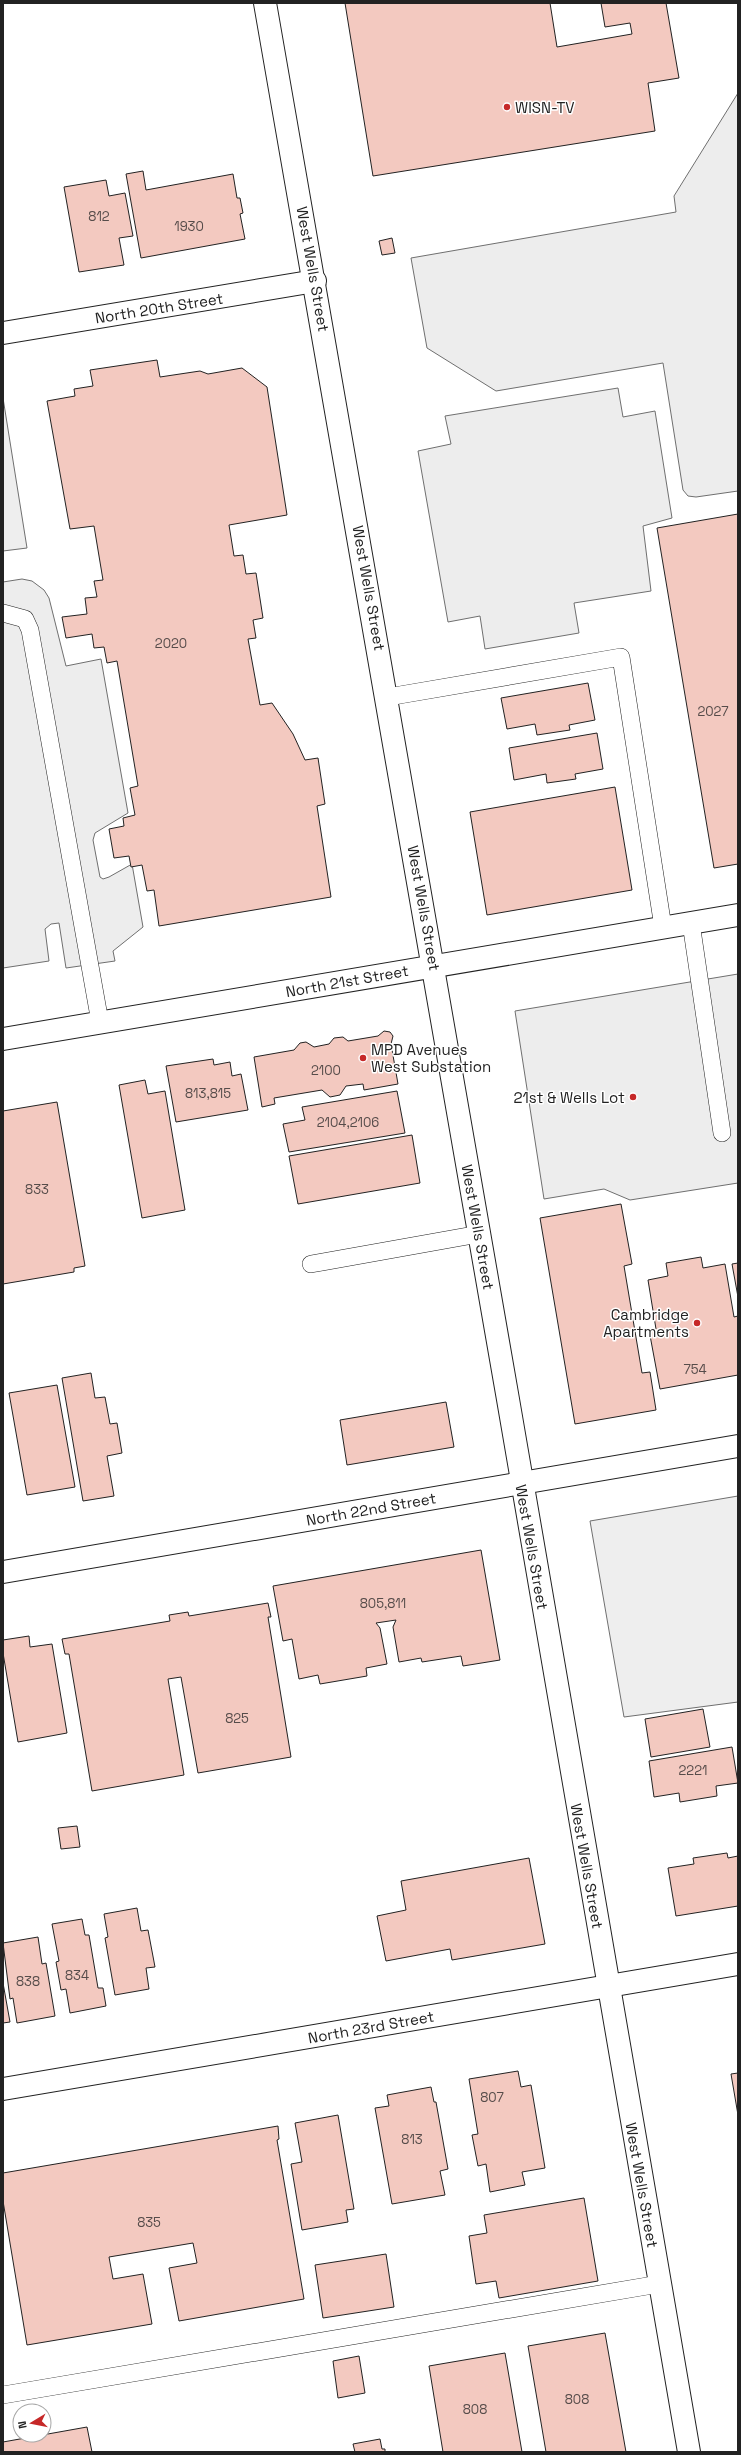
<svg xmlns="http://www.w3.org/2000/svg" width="741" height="2455" font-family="'Space Grotesk',sans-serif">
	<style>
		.green { fill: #eee; stroke: #6f6f6f }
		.parking { fill: #ededed; stroke: #6f6f6f }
		.building { fill: #f3c9c0; stroke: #222 }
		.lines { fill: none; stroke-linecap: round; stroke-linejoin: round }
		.lane-casing { stroke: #222; stroke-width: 18 }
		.street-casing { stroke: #222; stroke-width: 24 }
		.secondary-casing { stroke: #222; stroke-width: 24 }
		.lane { stroke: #fff; stroke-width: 17 }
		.street { stroke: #fff; stroke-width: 22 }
		.secondary { stroke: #fff; stroke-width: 22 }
		.poi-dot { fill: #c62828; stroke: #fff; stroke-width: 1.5 }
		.labels { text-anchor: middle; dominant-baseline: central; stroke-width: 3; stroke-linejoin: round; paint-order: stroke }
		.number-label { font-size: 13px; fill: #564c4a }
		.poi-label { font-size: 15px; fill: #222; stroke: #fff; text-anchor: start }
		.street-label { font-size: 15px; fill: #222; stroke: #fff }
	</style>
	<rect width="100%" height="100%" fill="#fff"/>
	<!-- green -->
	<path class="green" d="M3 398 27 548 3 551Z
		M738 1496V1702L624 1717 590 1521Z"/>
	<!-- parking -->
	<path class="parking" d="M738 93V491L696 497 688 496 683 490 663 363 496 391 427 348 411 258 676 212 674 196Z
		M618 388 623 417 655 411 672 518 643 526 651 591 574 603 579 633 485 649 480 616 448 622 418 451 451 444 445 416Z
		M22 579 32 581 44 590 49 598 66 666 101 659 128 813 95 833 93 840 100 877 103 879 109 877 132 864 143 927 113 951 115 961 66 968 59 923 51 924 45 929 49 961 3 968V582Z
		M738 974V1183L630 1200 604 1189 544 1199 515 1011Z"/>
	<!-- building -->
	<path class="building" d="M345 3H550L557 47 632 34 630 23 605 27 601 3H666L679 78 648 83 655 131 373 176Z
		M143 171 146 190 233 174 237 198H240L243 213 240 214 245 239 141 258 126 174Z
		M106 180 109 196 125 193 133 236 119 238 124 265 79 272 64 187Z
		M392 238 395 253 382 255 379 241Z
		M157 360 160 377 200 371 208 374 242 368 267 387 287 515 229 525 234 556 243 555 246 574 256 573 263 618 253 620 256 638 248 639 260 705 272 703 293 734 305 760 318 758 325 804 317 806 331 897 159 926 154 890 147 891 142 865 131 867 129 856 114 858 109 829 124 826 123 818 135 815 130 788 138 786 117 661 107 663 104 647 94 648 92 634 66 638 62 617 87 614 85 598 97 597 94 581 103 580 94 526 70 529 47 401 75 396 74 389 93 386 90 370Z
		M738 514V864L714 868 657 528Z
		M588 683 595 720 569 725 570 730 537 735 535 724 507 729 501 698Z
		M597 733 603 769 575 774 576 779 547 783 546 774 514 780 509 748Z
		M615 787 632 890 487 915 470 812Z
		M384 1031 390 1032 393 1036 391 1044 398 1084 364 1090 363 1084 346 1086 340 1095 330 1097 322 1090 274 1098 275 1104 262 1107 254 1057 294 1050 300 1043 306 1042 314 1047 329 1044 334 1038 343 1037 348 1041 378 1036Z
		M213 1059 214 1065 230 1062 232 1076 241 1074 248 1110 176 1122 166 1066Z
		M145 1080 148 1094 165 1091 185 1210 142 1218 119 1085Z
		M397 1091 405 1133 289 1152 283 1124 305 1120 302 1107Z
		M57 1102 85 1266 74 1268V1272L3 1284V1111Z
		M412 1135 420 1183 298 1204 289 1156Z
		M621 1204 632 1264 624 1266 642 1373 650 1372 656 1410 575 1424 540 1218Z
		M701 1257 703 1268 725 1264 734 1317 738 1316V1375L660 1389 649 1330 656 1329 648 1280 668 1276 666 1263Z
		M738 1263V1297L732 1264Z
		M91 1373 95 1398 105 1397 110 1424 117 1423 122 1453 107 1456 114 1496 83 1501 62 1378Z
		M57 1385 75 1487 27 1495 9 1393Z
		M446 1402 454 1447 347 1465 340 1420Z
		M481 1550 500 1660 463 1666 461 1656 422 1662 421 1658 399 1662 393 1627 396 1620 376 1623 380 1628 387 1664 366 1668 367 1676 320 1684 318 1675 299 1679 292 1639 283 1641 273 1586Z
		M268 1603 271 1617H268L291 1757 198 1773 181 1677 168 1679 184 1775 92 1791 69 1654H65L62 1639 170 1621 169 1615 188 1612 189 1616Z
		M29 1636 30 1647 52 1644 67 1733 18 1742 3 1653V1640Z
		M703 1709 710 1747 651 1757 645 1719Z
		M732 1747 738 1783 716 1786 717 1796 680 1802 679 1793 654 1797 649 1761Z
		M77 1826 80 1847 61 1849 58 1828Z
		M727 1853 728 1858 738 1856V1906L676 1916 668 1868 694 1864 693 1858Z
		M529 1858 545 1944 452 1960 450 1949 386 1961 377 1916 406 1910 401 1881Z
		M137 1908 141 1931 148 1930 155 1967 146 1968 149 1989 115 1995 105 1938 108 1937 104 1914Z
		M82 1919 85 1935H89L98 1988H103L106 2006 70 2013 66 1989 61 1990 56 1962 59 1961 52 1924Z
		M38 1937 42 1964 46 1963 55 2016 17 2023 13 1998 10 1999 3 1943Z
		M3 1983 10 2022 3 2023Z
		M518 2071 521 2087 531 2085 545 2168 522 2172 525 2185 490 2192 486 2164 478 2166 472 2135 478 2134 469 2079Z
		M738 2073V2115L731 2074Z
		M431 2087 434 2102H436L448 2169 440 2171 445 2195 392 2204 375 2108 389 2106 387 2095Z
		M338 2115 354 2209 346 2210 348 2222 302 2230 291 2164 302 2162 295 2123Z
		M278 2126 279 2139 277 2140 304 2299 179 2321 169 2268 197 2263 193 2243 109 2257 113 2279 143 2274 152 2324 27 2345 3 2201V2173Z
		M584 2198 598 2281 499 2298 496 2281 476 2284 469 2236 487 2233 484 2215Z
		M386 2254 394 2307 323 2318 315 2265Z
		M605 2333 626 2452H546L528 2346Z
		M505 2353 522 2452H443L429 2366Z
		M359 2356 365 2393 338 2398 333 2361Z
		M87 2427 92 2452H3V2442Z
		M380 2439 382 2449H385V2452H355L353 2444Z"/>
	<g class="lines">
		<!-- lane casing -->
		<g class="lane-casing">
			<path id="lane" d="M3 613 25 619 30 630 100 1022
				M388 697 621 657 663 927
				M691 923 722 1133
				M311 1264 479 1234
				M3 2395 659 2284"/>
		</g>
		<!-- street casing -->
		<g class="street-casing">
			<path id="street" d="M3 333 315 281
				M3 1039 738 915
				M3 1572 738 1446
				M3 2089 738 1964"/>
		</g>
		<!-- secondary casing -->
		<g class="secondary-casing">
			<path id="secondary" d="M265 3C411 818 547 1636 689 2452"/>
		</g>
		<!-- lane -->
		<use href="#lane" class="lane"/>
		<!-- street -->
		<use href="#street" class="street"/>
		<!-- secondary -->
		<use href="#secondary" class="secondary"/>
	</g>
	<!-- markers -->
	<g class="poi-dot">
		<circle cx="507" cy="107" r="4"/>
		<circle cx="363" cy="1058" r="4"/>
		<circle cx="633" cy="1097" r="4"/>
		<circle cx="697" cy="1323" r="4"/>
	</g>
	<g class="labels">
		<!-- number labels -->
		<g class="number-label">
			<text x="99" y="216">812</text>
			<text x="189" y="226">1930</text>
			<text x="171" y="643">2020</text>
			<text x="713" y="711">2027</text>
			<text x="326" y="1070">2100</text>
			<text x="208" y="1093">813,815</text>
			<text x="348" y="1122">2104,2106</text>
			<text x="37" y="1189">833</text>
			<text x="695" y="1369">754</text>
			<text x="383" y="1603">805,811</text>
			<text x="237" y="1718">825</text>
			<text x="693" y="1770">2221</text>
			<text x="77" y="1975">834</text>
			<text x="28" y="1981">838</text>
			<text x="492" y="2097">807</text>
			<text x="412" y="2139">813</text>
			<text x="149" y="2222">835</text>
			<text x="577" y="2399">808</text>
			<text x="475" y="2409">808</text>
		</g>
		<!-- poi labels -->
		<g class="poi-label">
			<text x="515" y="107">WISN-TV</text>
			<text x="371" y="1049">MPD Avenues<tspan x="371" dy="17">West Substation</tspan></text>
			<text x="625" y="1097" text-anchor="end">21st &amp; Wells Lot</text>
			<text x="689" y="1314" text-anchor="end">Cambridge<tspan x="689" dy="17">Apartments</tspan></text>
		</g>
		<!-- street labels -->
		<g class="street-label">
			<text transform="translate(313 269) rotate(80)">West Wells Street</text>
			<text transform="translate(159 308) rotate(-9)">North 20th Street</text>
			<text transform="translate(369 588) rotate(80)">West Wells Street</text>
			<text transform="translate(424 908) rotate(80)">West Wells Street</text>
			<text transform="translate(347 981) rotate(-10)">North 21st Street</text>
			<text transform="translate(478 1227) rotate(80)">West Wells Street</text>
			<text transform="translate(371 1509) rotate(-10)">North 22nd Street</text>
			<text transform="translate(532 1547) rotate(80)">West Wells Street</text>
			<text transform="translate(587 1866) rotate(80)">West Wells Street</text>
			<text transform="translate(371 2027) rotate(-10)">North 23rd Street</text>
			<text transform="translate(642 2185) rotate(80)">West Wells Street</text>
		</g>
	</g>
	<!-- border -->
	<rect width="741" height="2455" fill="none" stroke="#222222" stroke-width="8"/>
	<!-- north arrow -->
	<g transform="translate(32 2423) rotate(260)"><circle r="19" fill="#ffffff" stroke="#a7a7a7"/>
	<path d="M0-3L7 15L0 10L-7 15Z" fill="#c62828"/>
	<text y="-6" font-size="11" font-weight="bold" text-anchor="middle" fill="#222222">N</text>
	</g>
</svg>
